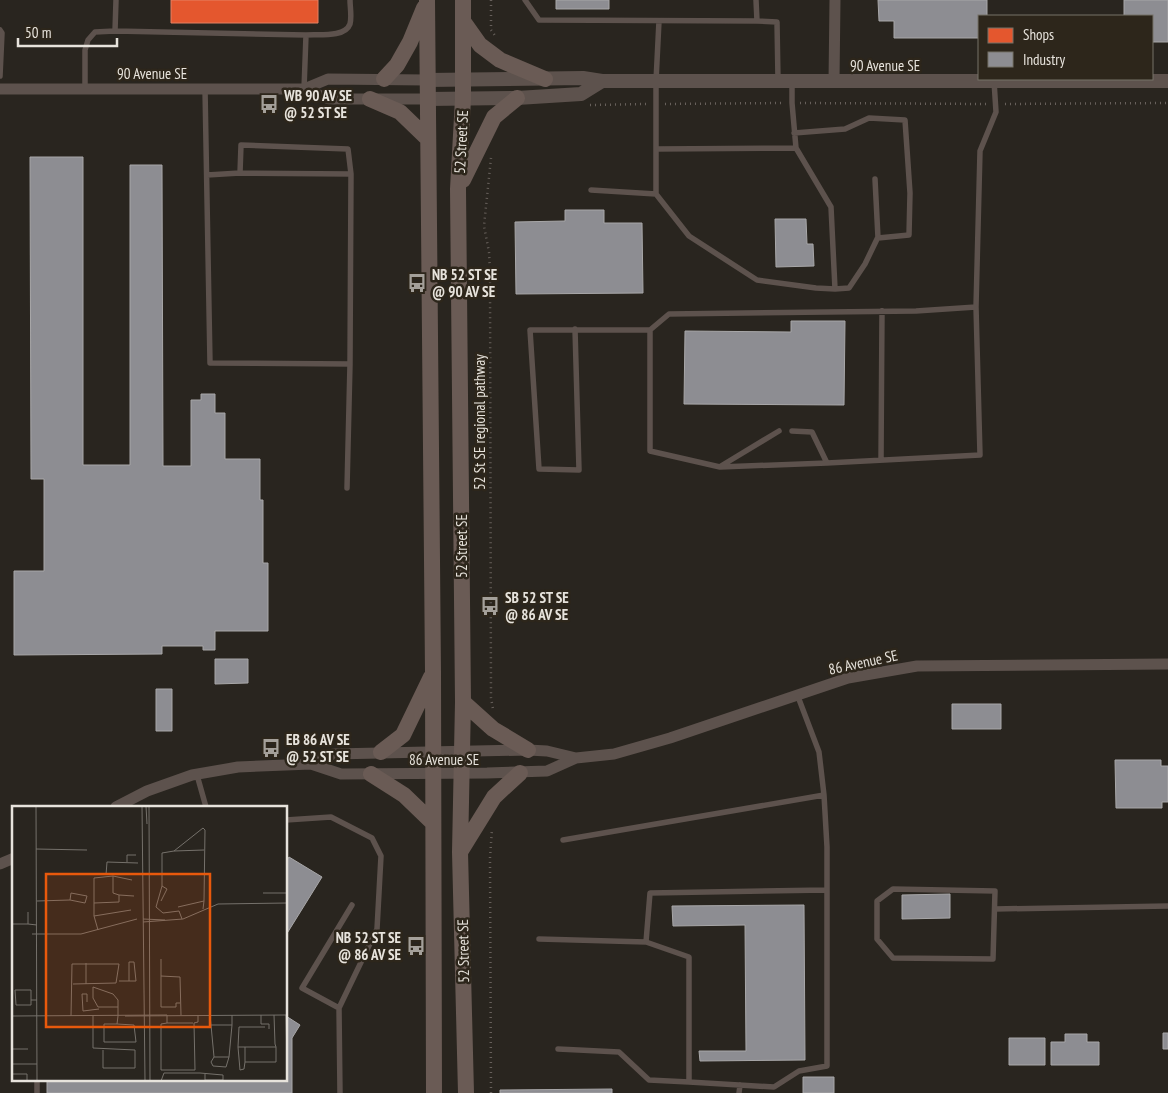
<svg xmlns="http://www.w3.org/2000/svg" width="1168" height="1093" font-family="'PT Sans Narrow',sans-serif">
	<style>
		.shops { fill: #e4572e; stroke: #e58162 }
		.industry { fill: #8d8d92; stroke: #a8a7a8 }
		.lines { fill: none; stroke-linecap: round; stroke-linejoin: round }
		.path { stroke: #67605b; stroke-width: 2.5; stroke-dasharray: 1 4; stroke-linecap: butt }
		.service { stroke: #5d524d; stroke-width: 5.5 }
		.minor { stroke: #5d524d; stroke-width: 11 }
		.tertiary { stroke: #5d524d; stroke-width: 14 }
		.secondary { stroke: #6a5b55; stroke-width: 16 }
		.labels { text-anchor: middle; dominant-baseline: central; stroke-width: 5; stroke-linejoin: round; paint-order: stroke }
		.street-label { font-size: 15px; fill: #e7e3dc; stroke: #2d261b }
		.poi-label { font-size: 15px; font-weight: bold; fill: #e7e3dc; stroke: #2d261b; text-anchor: start }
		.inset-road { fill: none; stroke: #75716b; stroke-width: 1 }
		.view { fill: #e8590c; fill-opacity: 0.15; stroke: #e8590c; stroke-width: 2.5 }
		.inset-edge { fill: none; stroke: #e7e3dc; stroke-width: 2.5 }
	</style>
	<rect width="100%" height="100%" fill="#29251f"/>
	<!-- shops -->
	<path class="shops" d="M171 0H318V23H171Z"/>
	<!-- industry -->
	<path class="industry" d="M556 0H609V9H556Z
		M878 0H987V16H979V38H894V21H879Z
		M1124 0H1168V42H1152V16H1124Z
		M30 157H83V465H130V165H162L163 466H191V400H201V394H215V413H225V459H260V500H263V563H268V631H215V650H203V646H162V654L14 655V571H44V479H31Z
		M565 210H604V223H642L643 293 516 294 515 222 565 221Z
		M775 219H806L807 244H813L814 266 776 267Z
		M791 321H845L844 405 684 404 685 331 791 332Z
		M215 659H248V683L215 684Z
		M156 689H172V731H156Z
		M952 704H1001V729H952Z
		M1115 760H1161V766H1168V802H1162V808H1116Z
		M289 857 322 877 286 935V862Z
		M950 894V918L902 919V895Z
		M804 905 805 1060 700 1061 699 1051H746L745 925 673 926 672 906Z
		M286 1016 300 1025 292 1038V1093H47V1079H286Z
		M1163 1033H1168V1049H1163Z
		M1065 1034H1087V1042H1099V1065H1051V1042H1065Z
		M1009 1038H1045V1065H1009Z
		M803 1077H834V1093H803Z
		M612 1089V1093H500V1090Z"/>
	<g class="lines">
		<!-- path -->
		<path class="path" d="M491 0V30L496 37
			M800 103 987 104
			M665 104 784 103
			M1005 104 1168 103
			M590 105 647 104
			M491 158 484 226 489 252 490 272 491 698 493 709
			M491 1093 490 858 492 829"/>
		<!-- service -->
		<path class="service" d="M525 0 539 20 757 21 756 0
			M757 21 777 22 778 80
			M0 30 2 33 0 76
			M115 31 306 35
			M792 81V103L796 148
			M205 89 210 363 350 364 347 488
			M304 89 306 35C318 34 345 38 350 24 352 17 350 7 350 0
			M85 90V50L88 40 95 32 115 31 116 0
			M794 133 845 129 869 118 905 120 910 193 909 235 878 238 875 179
			M656 149 796 148 831 207 835 289 816 288 757 280 689 236 656 194V81L659 21
			M240 173 351 174
			M207 175 240 173 241 145 348 149 351 174 350 364
			M591 190 656 194
			M835 289 849 288 865 264 878 237
			M976 307 916 311 669 314 650 330V451L720 467 827 463 980 455 976 307 980 151 996 112 994 81
			M575 329 579 470 539 469 530 330H650
			M792 431 812 432 827 463
			M881 460 882 311
			M721 466 779 431
			M797 694 819 752 824 795 827 847V1066L799 1071 774 1087 689 1082V957L646 942 650 893 827 890
			M197 775 206 807
			M286 820 331 817 372 838 381 856 377 929 339 1008 340 1093
			M563 840 824 795
			M893 889 995 891 993 959 893 958 877 939V901Z
			M995 909 1168 906
			M539 939 646 942
			M339 1008 302 988 352 905
			M558 1049 619 1052 649 1080 689 1082
			M37 1079V1093
			M739 1093 740 1085"/>
		<!-- minor -->
		<path class="minor" d="M834 81 835 0
			M0 89H304L329 99H428
			M304 89 328 79 427 80
			M311 764 333 754 528 750 547 751 576 758
			M116 807 147 791 192 775 238 767 311 764 341 774 487 773 547 771 576 758 614 754 670 738 848 678 917 666 1168 664
			M0 864 14 858"/>
		<!-- tertiary -->
		<path class="tertiary" d="M427 80 583 78 602 81H1168
			M428 99 517 98 581 94 602 81"/>
		<!-- secondary -->
		<path class="secondary" d="M427 0 433 672 434 1093
			M463 0V99L458 189 463 702 460 852 466 1093
			M463 21 480 45 500 60 545 79
			M384 79 397 65 410 42 424 8
			M370 99 400 112 428 139
			M463 180 494 117 517 98
			M463 702 493 729 528 750
			M381 752 403 735 431 677
			M371 774 404 795 432 822
			M460 852 494 797 520 773"/>
	</g>
	<!-- icons -->
	<defs>
		<g id="bus-bare" transform="scale(1.5)"><path d="M-5-6H5V4H4V6H2V4H-2V6H-4V4H-5ZM-3.5-4V0h7V-4ZM-3.5 1.2v1.5H-2V1.2ZM2 1.2v1.5H3.5V1.2Z" fill="#a4a09a" stroke="#2d261b" stroke-width="2.5" paint-order="stroke"/></g>
	</defs>
	<g fill-rule="evenodd">
		<use href="#bus-bare" x="269" y="104"/>
		<use href="#bus-bare" x="417" y="283"/>
		<use href="#bus-bare" x="490" y="606"/>
		<use href="#bus-bare" x="271" y="748"/>
		<use href="#bus-bare" x="416" y="946"/>
	</g>
	<g class="labels">
		<!-- street labels -->
		<g class="street-label">
			<text x="885" y="65">90 Avenue SE</text>
			<text x="152" y="73">90 Avenue SE</text>
			<text transform="translate(461 142) rotate(-87)">52 Street SE</text>
			<text transform="translate(479 422) rotate(-90)">52 St SE regional pathway</text>
			<text transform="translate(461 546) rotate(-90)">52 Street SE</text>
			<text transform="translate(863 662) rotate(-12)">86 Avenue SE</text>
			<text x="444" y="759">86 Avenue SE</text>
			<text transform="translate(463 951) rotate(-91)">52 Street SE</text>
		</g>
		<!-- poi labels -->
		<g class="poi-label">
			<text x="284" y="95">WB 90 AV SE<tspan x="284" dy="17">@ 52 ST SE</tspan></text>
			<text x="432" y="274">NB 52 ST SE<tspan x="432" dy="17">@ 90 AV SE</tspan></text>
			<text x="505" y="597">SB 52 ST SE<tspan x="505" dy="17">@ 86 AV SE</tspan></text>
			<text x="286" y="739">EB 86 AV SE<tspan x="286" dy="17">@ 52 ST SE</tspan></text>
			<text x="401" y="937" text-anchor="end">NB 52 ST SE<tspan x="401" dy="17">@ 86 AV SE</tspan></text>
		</g>
	</g>
	<!-- overview -->
	<g transform="translate(12 806)">
		<rect width="275" height="275" fill="#29251f"/>
		<path class="inset-road" d="M24 0 25 275M130 0 133 275M134 0 135 18M137 0 138 275M24 43 75 44M162 45 150 47V80L144 101 151 107 167 105 170 113M115 56V49H124M94 69 95 56 126 57M101 70 120 74M251 87H275M107 89 122 90M25 95 58 94 59 87 75 90 73 97 58 94M149 95 155 83 150 80M192 95 193 24 191 22 162 45 192 44M82 97 107 96V89L101 87V70L82 72V110L86 124M166 101 192 95 191 103M16 106V118L25 119M82 110 119 104M131 113 153 114M131 116 171 113 206 98 275 97M0 118H16M20 128H69L125 113M149 153V170L168 171 169 209M149 170V201H164V197H168M107 175H124L122 156H117V175M74 178V157M19 194V184H3L4 199H19V194H25M75 196V188H70L71 205 87 203M155 209V217L149 218V264H183L182 217 186 216V209M198 209 199 219H220V209M249 209V218H257V223M262 209 263 238 264 241V256H233V241H264M274 209 275 258M0 210 155 209M59 210 60 158H107L104 177 61 178M81 210V242L123 244V262H91V244M113 210 275 209M155 217H181M105 218H92V236H124L122 219 105 218 106 210V194L101 188 81 181V192L86 201H106M199 219 202 251H217L220 219M226 241 228 264 232 263 233 256M233 241H226L227 221H253M0 243H16M202 251 199 256 201 260 214 261 217 251M0 258H25M193 268V274H211M0 272V268H15V275M149 275 152 267H188L211 269V275"/>
		<path class="view" d="M34 68H198V221H34Z"/>
		<rect width="275" height="275" class="inset-edge"/>
	</g>
	<!-- legend -->
	<rect x="978" y="15" width="175" height="65" fill="#2d261b" stroke="#777268"/>
	<rect x="988" y="28" width="25" height="15" fill="#e4572e" stroke="#777268"/>
	<text x="1023" y="40" font-size="15" fill="#e7e3dc">Shops</text>
	<rect x="988" y="52" width="25" height="15" fill="#8d8d92" stroke="#777268"/>
	<text x="1023" y="65" font-size="15" fill="#e7e3dc">Industry</text>
	<!-- scale -->
	<path d="M18 38v8h99v-8" fill="none" stroke="#e7e3dc" stroke-width="2.5"/>
	<text x="25" y="38" font-size="15" fill="#e7e3dc" stroke="#2d261b" stroke-width="4" paint-order="stroke">50 m</text>
</svg>
